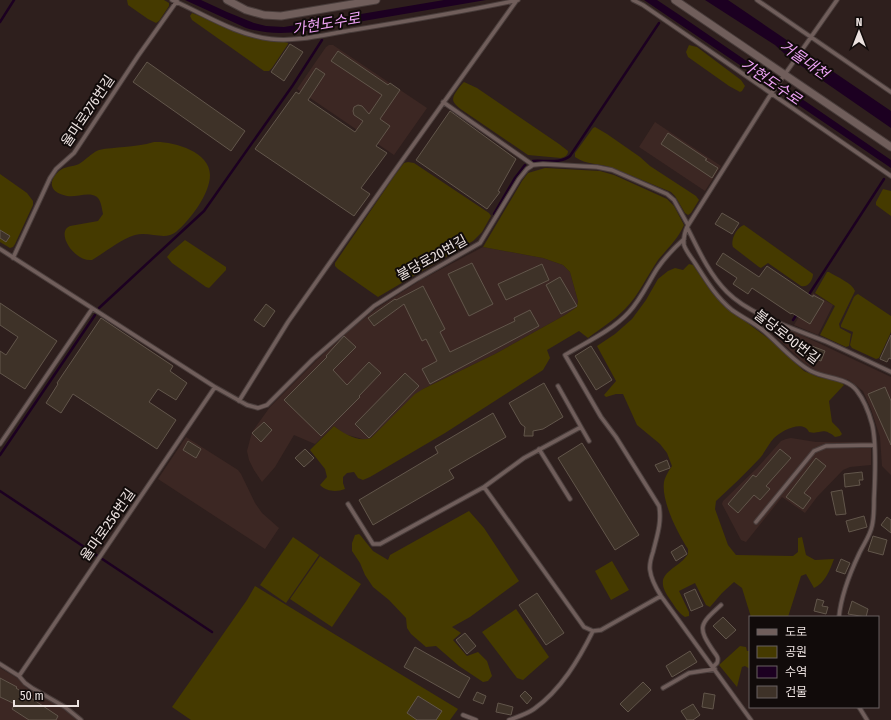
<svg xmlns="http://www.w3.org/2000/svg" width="891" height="720" font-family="'Fira Sans Condensed','Noto Sans KR',sans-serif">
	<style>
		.built { fill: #3c2723 }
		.green { fill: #453a00 }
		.water { fill: #1c0021 }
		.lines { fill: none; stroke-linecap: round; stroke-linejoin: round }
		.stream { stroke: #1c0021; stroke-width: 2.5 }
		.building { fill: #3e3228; stroke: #62564b }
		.lane-casing { stroke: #493d3b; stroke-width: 5.5 }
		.street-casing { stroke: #493d3b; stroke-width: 9 }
		.lane { stroke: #705e5b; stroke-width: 3.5 }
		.street { stroke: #705e5b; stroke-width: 7 }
		.labels { text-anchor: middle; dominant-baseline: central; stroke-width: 4; stroke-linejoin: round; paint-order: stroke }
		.street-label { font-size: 14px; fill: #ece2e0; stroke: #110b0a }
		.water-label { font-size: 15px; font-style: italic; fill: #eca1f4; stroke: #110b0a }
	</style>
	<rect width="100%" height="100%" fill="#2e1f1d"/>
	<!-- built -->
	<path class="built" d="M329 45H333L427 108 394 155 297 89 326 47Z
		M655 122 721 166 705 191 639 147Z
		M483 247 543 258 563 265 570 272 578 301 577 307 565 315 495 354 423 389 371 438 366 440 344 434 334 426 315 444 294 435 275 467 262 482 254 470 249 460 247 451 252 432 270 407 318 359 351 329 376 309 421 280Z
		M813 293 833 305 818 335 794 325Z
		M782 326 891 377V475L882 466 880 437 871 409 863 391 849 380 818 372 804 363 777 338Z
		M186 437 238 470 241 474 255 503 262 513 279 528 265 549 158 479Z
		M791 438 816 442H871V465L850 467 843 470 817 497 805 513 782 497 746 542 741 540 722 504 723 501 757 468 781 441 786 439Z
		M0 668 17 678 27 688 59 706 78 720H0Z"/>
	<!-- green -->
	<path class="green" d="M127 0H164L169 3V6L159 21 156 23 148 19 128 5Z
		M192 13 256 38 285 42 288 43V44L272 68 269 71H264L192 20 190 16Z
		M689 45 697 47 741 80 745 86 742 91 740 92 729 86 688 57 686 52Z
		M464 82 477 88 559 144 568 151C568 155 565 157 561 158L528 155 462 110C452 102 450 100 458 89 460 86 462 84 464 82Z
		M595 127 607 134 640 157 650 166 696 196 699 200 691 213 688 215 685 213 675 196 671 192 613 168C600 163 586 165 575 157V153L593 128Z
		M154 142C172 141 210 151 210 175 210 194 190 220 176 232 165 241 149 231 135 235 119 240 106 252 92 260 74 262 55 232 70 226L98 221 103 214C102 209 101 200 97 197 88 191 76 198 67 196 50 193 47 182 59 171 65 166 72 167 79 164 86 160 91 153 99 150 107 148 116 148 124 147 134 146 144 145 154 142Z
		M408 162 414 163 489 213 491 216 482 232 473 241 378 297 338 269 335 266V263L395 175 404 163Z
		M545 168 600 171 614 175 667 199 674 206 684 225C678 239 667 249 658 260 647 276 639 295 625 309 614 320 600 329 588 338L579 331 547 350 550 358 543 370 445 433 370 477 363 480 358 478 354 472 347 473 343 477V483L345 489C337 492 327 492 320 485L327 477 325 469 310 450 334 426C343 433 358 443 371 438L415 394 423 389 495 354 565 315 577 307 578 301 570 272 563 265 543 258 483 247 522 181 528 173Z
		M0 174 27 193 33 201V205L15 244 13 247 10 248 0 242Z
		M883 189 891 191V216L876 205V202Z
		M744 225 813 274C813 280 808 288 801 286L768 263 761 268 759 267 733 247C730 240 737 227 744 225Z
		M185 240 226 267V270L211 286 209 288 206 287 172 263 167 257 171 252Z
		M689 264 693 265 712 293 723 305 769 339 804 371 818 377 841 382 844 385 829 401 832 422 839 429 842 434 840 436 835 437C822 426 821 435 809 432 803 419 781 431 774 438 769 443 765 452 760 458 746 473 731 487 716 501L715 509 728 545 736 555 793 556 798 552V538L802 537 806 555 815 560 834 559C830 570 825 583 814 588L806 574 801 576 788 617H751L742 588 734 582 722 593 710 607 706 605 695 583 679 591 689 612V616L685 617C678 613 674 605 669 598 651 572 677 571 688 554V549C678 534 661 501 664 482 665 477 669 470 672 466L667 453 660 444 637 425 623 394H616L606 397 604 395 616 381 597 346 615 334 632 319 646 300 658 279 668 271 675 268 683 270Z
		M827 272H829C837 277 852 283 855 291L839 324 840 328 851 334 849 346 846 347 820 335 835 306 815 293Z
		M858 294 891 316V332L879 358 876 359 852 348 850 345 853 332 841 327V325L854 297 856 295Z
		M469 511 484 528 519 581 470 617 452 627 461 633 453 640 467 656 478 652 487 661 492 676 488 681 483 682 459 666 436 646 426 647 411 634 407 628 406 618 389 600 373 587 365 575 360 563 352 551V543L355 535 359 534 361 536 373 551 388 560 390 555Z
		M293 537 319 555 286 603 260 585Z
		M320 556 361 584 332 627 290 599Z
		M612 561 629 590 611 600 595 571Z
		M255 586 458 709 450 720H191L172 707 247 600Z
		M516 609 549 657 523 680 517 678 482 632Z
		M740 646 746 647 747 651H750V669L745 666 742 667 737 687 719 665Z"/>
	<!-- water -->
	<path class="water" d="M185 0H201L227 12 254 23 266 26 284 27 444 0H486L305 31C284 34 266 34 246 28Z
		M644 0H657L681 16 891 160V168Z
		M705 0H728L891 111V128L787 56 775 45Z"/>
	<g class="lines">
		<!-- stream -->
		<path class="stream" d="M0 22 14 0
			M533 161C544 160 561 164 570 156L659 23
			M494 214 515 178 525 165
			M808 296 884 179
			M99 308 204 211 293 85 322 40
			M793 320 797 314
			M0 455 95 315
			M0 491 212 632"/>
	</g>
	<!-- building -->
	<path class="building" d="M290 44 303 52 284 81 271 72Z
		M338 51 388 85 390 83 400 90 380 119 390 126 376 146 387 153 361 188 370 194 354 216 255 149 296 92 299 94 316 68 325 74 308 100 355 132 363 121 354 115 353 111 354 107 358 105 362 106 369 114 382 95 331 61Z
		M147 62 245 131 231 151 133 82Z
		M450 111 516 159 498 191 500 192 487 209 416 160Z
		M668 133 707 159 705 160 718 168 712 178 661 144Z
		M722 213 739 223 732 234 715 224Z
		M0 230 10 236 6 242 0 238Z
		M723 253 759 277 767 266 813 297V295L824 301 810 324 792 313 791 314 752 288 748 294 733 284 737 278 716 264Z
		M472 263 493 304 469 316 448 274Z
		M542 264 549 280 506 300 498 284Z
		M560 277 577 306 561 314 546 285Z
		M423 286 445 329 440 332 450 352 515 321 514 318 530 310 539 326 430 384 422 369 437 361 426 339 422 341 404 304 374 326 368 318 395 299 396 300Z
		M0 303 57 341 25 389 0 373V351L6 355 18 337 0 325Z
		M266 304 275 311 264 327 254 320Z
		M101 318 173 366 170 371 187 383 176 400 158 389 149 402 176 420 157 449 73 394 61 413 46 403 58 384 57 383Z
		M891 335V359L889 358 887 362 880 359Z
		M344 336 356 347 333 370 347 385 369 362 381 373 359 396 360 397 321 436 284 400 327 357 326 356Z
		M801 342 825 351 821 361 797 352Z
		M591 346 612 380 596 390 575 356Z
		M405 373 419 386 369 438 355 424Z
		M544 383 563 417 543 429 533 431V436H524L525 427 521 424 509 403Z
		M885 387 891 401V445L868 394Z
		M493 413 506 437 449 470 454 478 373 525 359 500 438 453 435 447Z
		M264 422 272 430 261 442 252 433Z
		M188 441 201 449 196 458 183 450Z
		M582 443 639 535 615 550 558 458Z
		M305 449 314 458 304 467 295 458Z
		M780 449 791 458 766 486 770 489 760 500 754 495 738 513 728 504 753 475 756 477Z
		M816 458 826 466 804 493 811 498 803 509 786 497Z
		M667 460 670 468 659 472 655 465Z
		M862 472 863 480H859L860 485 845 487 844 474Z
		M842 490 846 514 836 515 831 492Z
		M864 516 867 527 849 532 846 521Z
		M887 517 891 520V533L881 525Z
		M873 536 887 540 883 555 868 551Z
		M682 545 687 554 676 561 671 552Z
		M841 559 850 563 845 574 836 571Z
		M695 589 703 606 691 611 684 594Z
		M537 593 564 633 546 645 519 605Z
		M817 599 824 601 822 606 828 607 826 614 814 611Z
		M852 601 868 609 866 617 848 614Z
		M723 617 736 630 726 639 713 626Z
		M465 633 476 646 467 654 456 640Z
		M415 647 470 678 459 698 404 667Z
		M690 651 697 662 672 677 666 666Z
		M0 678 17 687 16 688 58 716 56 720H29L12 709 15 704 0 697Z
		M643 682 651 690 628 712 620 704Z
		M525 691 532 698 527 704 520 696Z
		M477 692 486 696 483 704 473 700Z
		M704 693 715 695 713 709 702 707Z
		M418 696 442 711 436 720H417L407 713Z
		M498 703 513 707 511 715 496 712Z
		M693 704 700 715 693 720H687L681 711Z"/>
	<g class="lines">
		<!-- lane casing -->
		<g class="lane-casing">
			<path id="lane" d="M172 0C204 14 236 35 271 39 299 42 326 34 353 30 408 21 463 12 518 0
				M633 0 643 5 891 176
				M757 0 891 92
				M837 0 771 94 687 227C698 249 709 274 727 292 751 316 796 329 827 342 849 352 870 362 891 372
				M443 102 533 165
				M687 227C685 232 683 238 684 245 686 251 691 257 695 263 706 280 716 297 732 310 743 318 755 323 765 332 780 345 794 362 811 371 826 379 847 377 857 391 864 400 869 413 872 424 877 443 875 479 874 499 874 508 874 518 872 526 870 536 863 545 859 554 850 573 841 596 839 617
				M684 239C674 248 665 257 657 269 648 283 641 299 629 312 613 330 585 343 565 355L601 417 616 437 659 506C662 522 657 536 653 552 651 558 649 564 650 570 651 579 656 588 661 596L751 720
				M0 249 215 387 247 405 258 408 267 405 313 359 374 306 417 279 480 243 519 179 527 169 533 165 543 164 597 167 612 170 667 194 674 200 688 225
				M13 258 50 178 56 169 74 153 138 56 177 1
				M239 401 288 322 391 176 517 0
				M581 427 589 441
				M0 444 92 309
				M539 449 570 499
				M484 487 584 627 593 631 601 630 661 596
				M348 504 373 544H380L484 487 524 458 581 427 558 386
				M756 522 814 451 826 446 874 445
				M0 664 19 676 25 683 32 688 65 707 81 720
				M713 667 717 663C719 658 717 656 714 652 697 627 699 625 721 605
				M19 676C84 579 150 484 215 387
				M663 688 689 673 715 669
				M859 707 867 720
				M463 715 476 720
				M509 720C517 717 527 714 534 709 561 690 579 659 593 631"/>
		</g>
		<!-- street casing -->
		<g class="street-casing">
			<path id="street" d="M227 0 246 10 264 15 281 16 376 0
				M675 0 891 147"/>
		</g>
		<!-- lane -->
		<use href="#lane" class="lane"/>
		<!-- street -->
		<use href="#street" class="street"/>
	</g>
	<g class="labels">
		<!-- street labels -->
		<g class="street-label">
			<text transform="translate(88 111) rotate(-56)">율마로276번길</text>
			<text transform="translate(432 258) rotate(-29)">불당로20번길</text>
			<text transform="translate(787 337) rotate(38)">불당로90번길</text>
			<text transform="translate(108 525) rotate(-55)">율마로256번길</text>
		</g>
		<!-- water labels -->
		<g class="water-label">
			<text transform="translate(326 24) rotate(-10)">가현도수로</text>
			<text transform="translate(804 60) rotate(35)">거물대천</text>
			<text transform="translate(771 82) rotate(34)">가현도수로</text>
		</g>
	</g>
	<!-- legend -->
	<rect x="749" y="616" width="130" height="92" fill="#110b0a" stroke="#696160"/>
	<rect x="757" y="629" width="20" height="6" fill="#705e5b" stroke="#696160"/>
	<text x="785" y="636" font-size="12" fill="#ece2e0">도로</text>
	<rect x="757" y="646" width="20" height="12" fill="#453a00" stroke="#696160"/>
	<text x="785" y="656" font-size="12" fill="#ece2e0">공원</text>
	<rect x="757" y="666" width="20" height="12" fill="#1c0021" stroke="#696160"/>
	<text x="785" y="676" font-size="12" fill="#ece2e0">수역</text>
	<rect x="757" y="686" width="20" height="12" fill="#3e3228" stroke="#696160"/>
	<text x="785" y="696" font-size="12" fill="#ece2e0">건물</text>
	<!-- north arrow -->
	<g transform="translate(859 32)" stroke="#110b0a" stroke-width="3" paint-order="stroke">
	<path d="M0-3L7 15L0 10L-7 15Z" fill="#ece2e0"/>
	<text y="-6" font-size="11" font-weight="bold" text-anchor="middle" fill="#ece2e0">N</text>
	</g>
	<!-- scale -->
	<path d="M14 700v6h64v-6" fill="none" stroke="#ece2e0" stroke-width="2"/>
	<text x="20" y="700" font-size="12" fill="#ece2e0" stroke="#110b0a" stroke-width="3" paint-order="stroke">50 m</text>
</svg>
